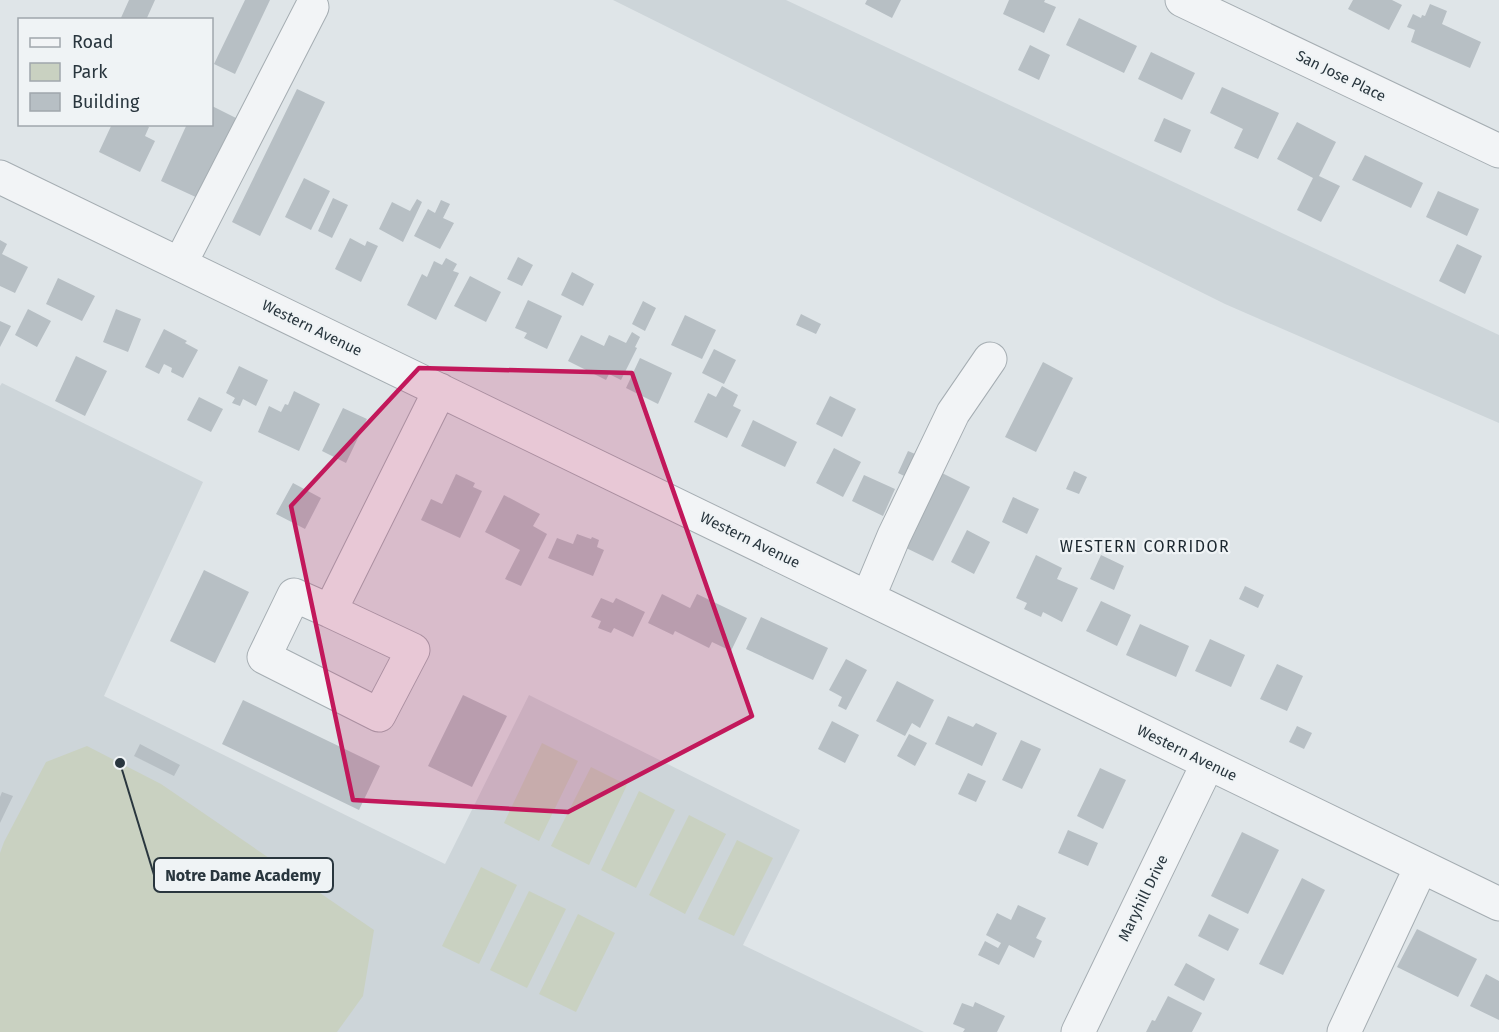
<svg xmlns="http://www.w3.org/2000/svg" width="1499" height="1032" font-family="'Fira Sans',sans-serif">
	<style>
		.built { fill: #cdd5d9 }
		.green { fill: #c9d1c1 }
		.building { fill: #b7bfc4 }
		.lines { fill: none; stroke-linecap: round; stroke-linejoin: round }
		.minor-casing { stroke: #a5adb2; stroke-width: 35 }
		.minor { stroke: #f2f4f6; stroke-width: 33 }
		.marked { fill: #c2185b; fill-opacity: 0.2; stroke: #c2185b; stroke-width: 4.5; stroke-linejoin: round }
		.labels { text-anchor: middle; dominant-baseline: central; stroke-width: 4.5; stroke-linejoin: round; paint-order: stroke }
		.street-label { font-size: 15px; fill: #29363e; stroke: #eff3f5 }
		.neighbourhood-label { font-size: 16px; letter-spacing: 1.5px; fill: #1b272f; stroke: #eff3f5 }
		.leader { fill: none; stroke: #29363e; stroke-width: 2 }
		.callout-dot { fill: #29363e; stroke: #eff3f5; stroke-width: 2 }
		.callout { fill: #eff3f5; stroke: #29363e; stroke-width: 2 }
		.callout-label { font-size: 16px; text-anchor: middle; font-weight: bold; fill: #29363e }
	</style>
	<rect width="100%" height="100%" fill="#dfe5e8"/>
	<!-- built -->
	<path class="built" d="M613 0H786L1499 335V423L1225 304Z
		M2 383 203 482 104 696 445 864 529 695 800 830 743 945 924 1032H0V386Z"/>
	<!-- green -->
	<path class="green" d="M542 743 578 761 539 841 504 823Z
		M87 746 161 784 374 930 363 996 337 1032H0V853L4 842 46 762Z
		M591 767 627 785 589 865 551 846Z
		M639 791 675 810 636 888 601 870Z
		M689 815 726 834 685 914 649 895Z
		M737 840 773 858 734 936 698 919Z
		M481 867 517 885 479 964 442 946Z
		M529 891 566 909 527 988 490 970Z
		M578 914 615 933 576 1012 539 994Z"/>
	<!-- building -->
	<path class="building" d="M129 0H155L146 20H120Z
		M245 0H270L235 74 214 64Z
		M867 0H901L892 18 865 4Z
		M1009 0H1045L1044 2 1056 7 1044 33 1003 14Z
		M1353 0H1392L1402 5 1389 30 1348 9Z
		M1430 4 1447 11 1442 24 1481 42 1470 68 1411 42 1415 30 1407 27 1413 14 1421 18 1422 15 1425 16Z
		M1079 18 1137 46 1124 73 1066 45Z
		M1030 45 1050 55 1039 80 1018 70Z
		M1151 52 1195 73 1182 100 1138 79Z
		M1222 87 1279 113 1258 159 1234 148 1243 129 1210 113Z
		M297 89 325 102 260 236 232 222Z
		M212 106 238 119 200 199 161 181 187 124H212Z
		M1164 118 1191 130 1181 153 1154 141Z
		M1297 122 1336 142 1319 176 1340 186 1321 222 1297 210 1313 178 1277 159Z
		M112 124H145L149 127 145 136 155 141 140 172 99 152Z
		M1365 155 1423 183 1411 208 1352 180Z
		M304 178 330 191 311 230 285 217Z
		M1438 191 1479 209 1467 236 1426 217Z
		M333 198 348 205 332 238 318 231Z
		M417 199 422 202 403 242 379 229 392 202 410 211Z
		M441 200 450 204 443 218 454 223 440 249 414 236 428 209 435 213Z
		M350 238 365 246 367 241 378 246 361 282 335 269Z
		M0 240 7 244 2 254 28 267 15 293 0 286Z
		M1457 244 1482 256 1465 294 1439 281Z
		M518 257 533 265 522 286 507 279Z
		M446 258 457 264 453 271 459 273 436 320 407 305 422 274 427 277 434 261 442 265Z
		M572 272 594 284 583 306 561 295Z
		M470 276 501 292 486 322 454 306Z
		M58 278 95 296 82 321 46 304Z
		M528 300 562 316 547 349 524 338 527 333 515 328Z
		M643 301 656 308 645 331 632 324Z
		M28 309 51 321 37 347 15 335Z
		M116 309 141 319 128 352 103 342Z
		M801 314 821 324 816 334 796 325Z
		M685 315 716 330 702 359 671 345Z
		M0 321 11 326 0 347Z
		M164 329 187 341 185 343 198 350 183 378 171 372 172 368 164 364 159 374 145 367Z
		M632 332 640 337 635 347 637 348 621 380 609 374 606 380 568 361 581 335 604 346 609 335 626 343Z
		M714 349 736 360 724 384 702 373Z
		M76 356 107 371 85 416 55 401Z
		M640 358 672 373 658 404 626 388Z
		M1043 362 1073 378 1036 452 1005 437Z
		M239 366 268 380 256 406 243 399 240 406 232 403 235 398 226 393Z
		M722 386 738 395 733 406 741 410 727 438 694 422 708 393 716 397Z
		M294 391 320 404 299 451 258 432 269 406 281 412 285 404 288 405Z
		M830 396 856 409 842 437 816 424Z
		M199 397 223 409 211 432 187 420Z
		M343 408 367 419 346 463 322 451Z
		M753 420 797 442 785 467 741 446Z
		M834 448 861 462 843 497 816 483Z
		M908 451 927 459 917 482 898 473Z
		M938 471 970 487 933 561 902 546Z
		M1074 471 1087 477 1079 494 1066 489Z
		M456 474 475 483 473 487 482 491 460 538 421 520 431 499 442 504Z
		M864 475 895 489 883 516 852 501Z
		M293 483 321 498 305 529 276 514Z
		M504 495 540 514 533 526 547 534 521 586 505 579 520 550 485 532Z
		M1013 497 1039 509 1027 534 1002 522Z
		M967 530 990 542 974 574 951 562Z
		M577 534 591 539 592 537 599 540 597 547 604 550 593 576 548 558 557 538 573 544Z
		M1036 555 1062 568 1057 579 1078 588 1062 622 1043 612 1041 617 1024 609 1027 603 1016 598Z
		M1101 555 1124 566 1114 590 1090 579Z
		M204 570 249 592 215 663 170 641Z
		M1245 586 1264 595 1258 608 1239 599Z
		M662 594 690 608 697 594 747 618 731 651 712 642 709 648 675 631 673 635 648 623Z
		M601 598 613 603 616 598 645 612 633 637 614 628 611 633 598 628 601 621 591 617Z
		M1101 601 1131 615 1117 646 1086 631Z
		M761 617 828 648 813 680 746 649Z
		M1140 624 1189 646 1176 677 1126 655Z
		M1210 639 1245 655 1231 687 1195 671Z
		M846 659 867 670 846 710 838 706 842 697 829 690Z
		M1277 664 1303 676 1287 711 1260 699Z
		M897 681 934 700 920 728 912 723 905 736 876 721Z
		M463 695 507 716 472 787 428 766Z
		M243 700 380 766 359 810 222 744Z
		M948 716 973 727 976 723 997 733 982 766 935 744Z
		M832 721 859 735 845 763 818 749Z
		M1297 726 1312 733 1304 749 1289 742Z
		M909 734 927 743 915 766 897 756Z
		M1021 740 1041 749 1022 789 1002 780Z
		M140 744 180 765 174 776 134 756Z
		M1100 768 1126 780 1103 829 1077 816Z
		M968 773 986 781 976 802 958 794Z
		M2 792 13 796 0 823V797Z
		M1068 830 1098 843 1088 866 1058 853Z
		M1242 832 1279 850 1248 914 1211 896Z
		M1302 878 1325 890 1283 975 1259 964Z
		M1018 905 1046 918 1036 938 1042 941 1034 958 1009 945 999 965 978 955 985 941 998 948 1001 943 986 935 997 913 1011 920Z
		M1209 914 1239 929 1228 951 1198 936Z
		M1417 929 1477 959 1458 997 1397 967Z
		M1186 963 1215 979 1204 1001 1174 985Z
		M1486 974 1499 981V1020L1470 1006Z
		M1168 996 1202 1013 1192 1032H1146L1152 1020 1155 1021Z
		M975 1002 1005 1016 997 1032H963L965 1029 953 1024 962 1003 973 1007Z"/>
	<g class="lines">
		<!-- minor casing -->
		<g class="minor-casing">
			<path id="minor" d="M1182 0 1499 151
				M0 177 1499 904
				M180 264 312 7
				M868 598 894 536 953 413 990 359
				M330 611 294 595 264 657 379 715 413 650 330 611 440 390
				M1078 1032 1208 763
				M1344 1032 1421 867"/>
		</g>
		<!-- minor -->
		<use href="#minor" class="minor"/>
	</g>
	<!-- marked area -->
	<path class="marked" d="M419 368 632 373 752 716 568 812 353 800 291 506Z"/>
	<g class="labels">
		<!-- street labels -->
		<g class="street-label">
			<text transform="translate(1341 76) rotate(26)">San Jose Place</text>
			<text transform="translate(312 328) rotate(26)">Western Avenue</text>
			<text transform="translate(750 540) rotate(26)">Western Avenue</text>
			<text transform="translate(1187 753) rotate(26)">Western Avenue</text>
			<text transform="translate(1143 898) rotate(-64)">Maryhill Drive</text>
		</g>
		<!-- neighbourhood labels -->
		<g class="neighbourhood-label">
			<text x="1145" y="546">WESTERN CORRIDOR</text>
		</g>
	</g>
	<!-- callouts -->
	<path class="leader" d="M120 763L154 875"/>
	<circle class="callout-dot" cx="120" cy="763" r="6"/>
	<rect class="callout" x="154" y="858" width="179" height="34" rx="6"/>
	<g class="callout-label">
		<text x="243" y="881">Notre Dame Academy</text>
	</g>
	<!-- legend -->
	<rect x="18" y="18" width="195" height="108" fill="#eff3f5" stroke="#a0a7ac" stroke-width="1.5"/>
	<rect x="30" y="38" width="30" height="9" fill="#f2f4f6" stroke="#a0a7ac" stroke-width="1.5"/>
	<text x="72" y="48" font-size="18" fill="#29363e">Road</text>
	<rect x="30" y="63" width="30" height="18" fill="#c9d1c1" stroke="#a0a7ac" stroke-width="1.5"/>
	<text x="72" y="78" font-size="18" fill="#29363e">Park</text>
	<rect x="30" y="93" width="30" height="18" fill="#b7bfc4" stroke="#a0a7ac" stroke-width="1.5"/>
	<text x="72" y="108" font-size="18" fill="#29363e">Building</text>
</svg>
